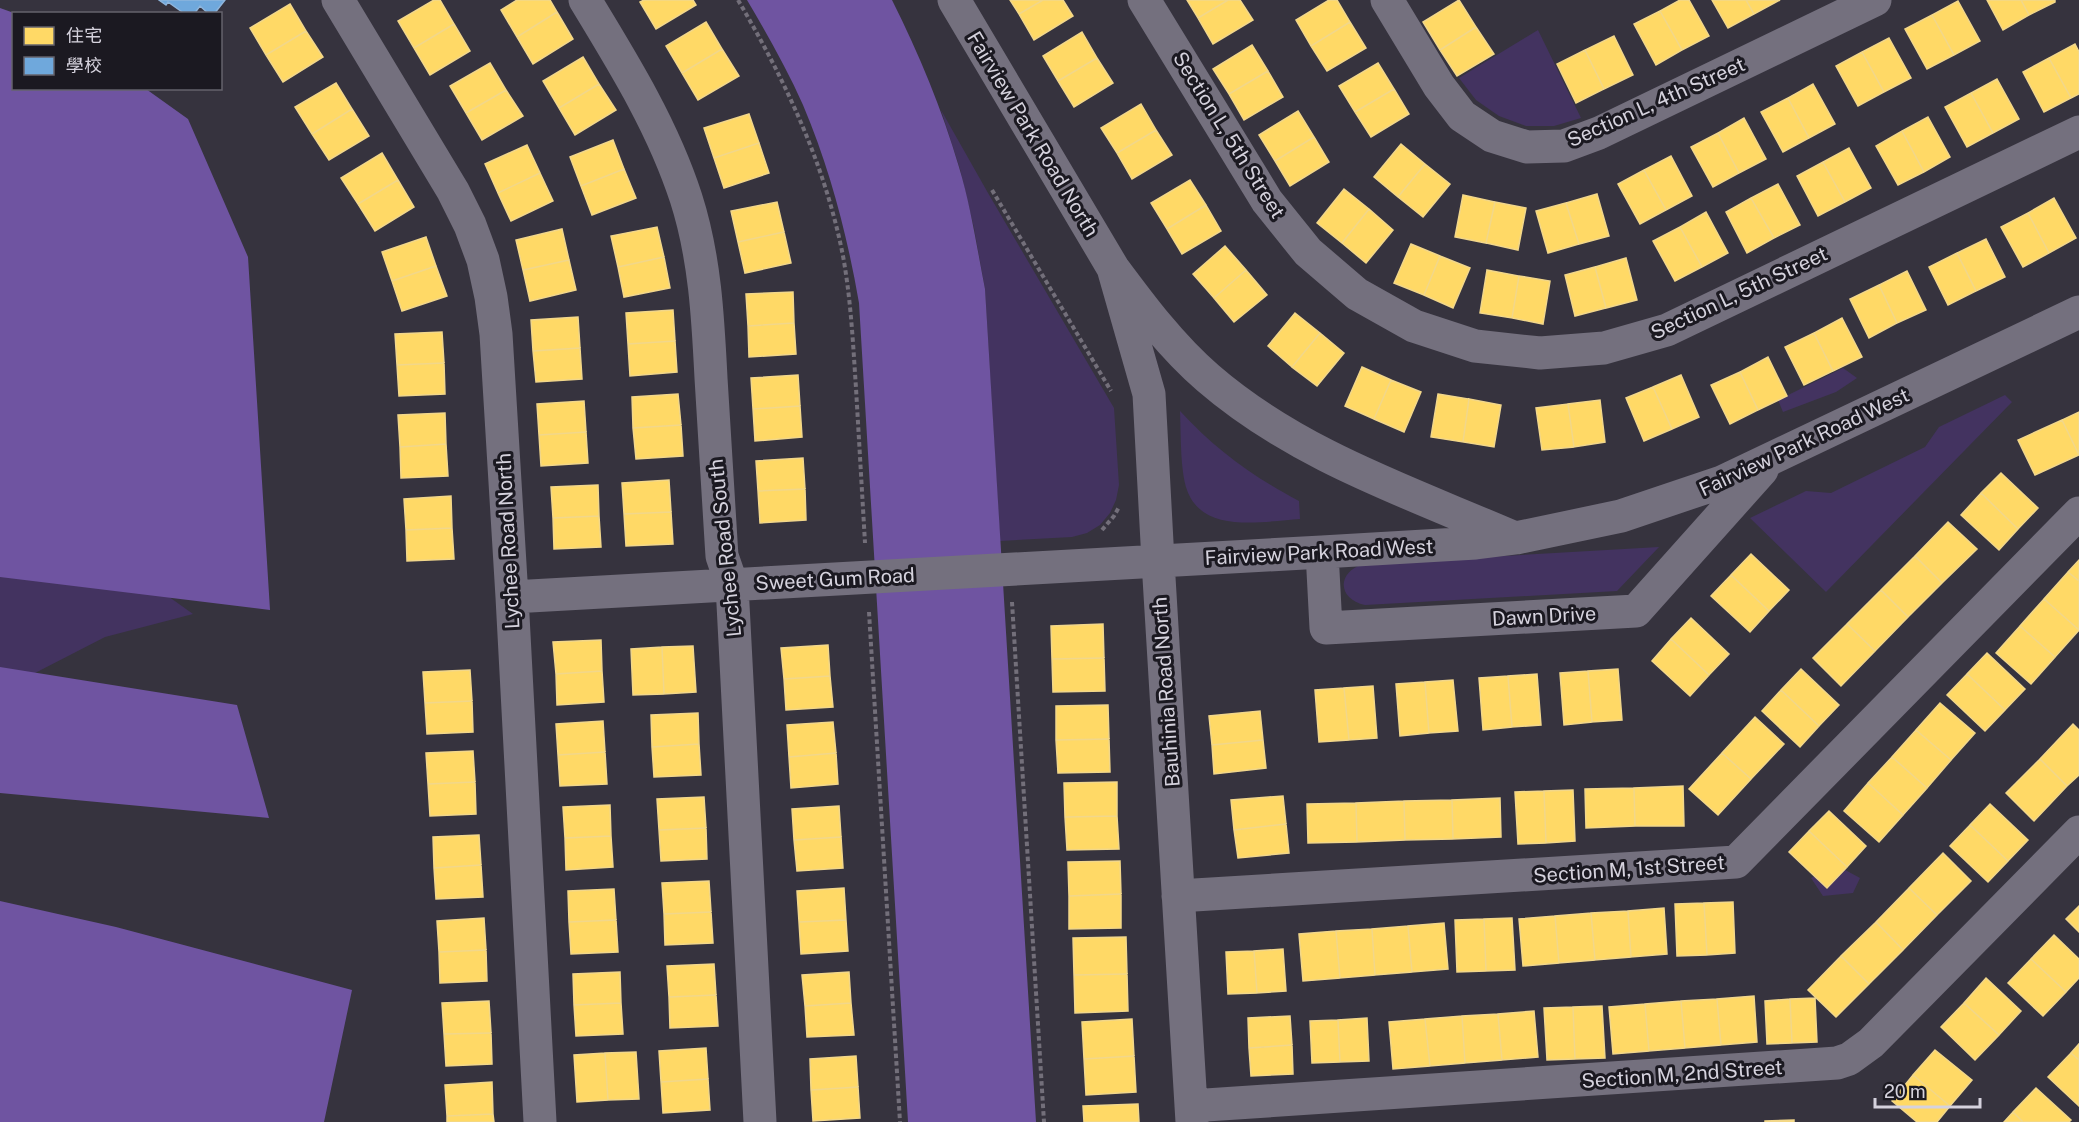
<svg xmlns="http://www.w3.org/2000/svg" width="2079" height="1122" font-family="'Public Sans','Noto Sans TC',sans-serif">
	<style>
		.green { fill: #433360 }
		.water { fill: #6f54a1 }
		.homes { fill: #ffd966; stroke: #f2d78a; stroke-width: 1.5 }
		.schools { fill: #6fa8dc; stroke: #8eb5dc; stroke-width: 1.5 }
		.lines { fill: none; stroke-linecap: round; stroke-linejoin: round }
		.path { stroke: #736f7a; stroke-width: 4; stroke-dasharray: 4.5 3; stroke-linecap: butt }
		.minor { stroke: #74707e; stroke-width: 33 }
		.labels { text-anchor: middle; dominant-baseline: central; stroke-width: 6; stroke-linejoin: round; paint-order: stroke }
		.street-label { font-size: 20px; fill: #d5d2dd; stroke: #1b1921 }
	</style>
	<rect width="100%" height="100%" fill="#36333e"/>
	<!-- green -->
	<path class="green" d="M1538 30 1581 118 1554 126H1526L1499 116 1476 100 1459 78Z
		M941 110 988 193 1114 408 1119 485 1116 500 1110 513 1100 525 1087 533 1072 537 1000 541 985 289 974 228 960 169Z
		M1843 368 1857 378 1836 392 1783 412 1778 400Z
		M2005 395 2012 402 1826 592 1750 518 1806 491 1831 493 1925 447 1939 427Z
		M1180 411C1216 450 1252 476 1299 501L1300 519C1264 521 1203 535 1187 490 1180 470 1181 433 1180 411Z
		M0 526 81 534 193 614 105 637 0 691Z
		M1659 547 1617 591 1365 605C1338 599 1336 573 1363 564Z
		M1836 865 1860 878 1853 893 1823 896 1811 878Z"/>
	<!-- water -->
	<path class="water" d="M747 0H892C919 54 942 109 959 167 971 207 977 248 985 289L1036 1122H908L859 303C847 234 830 169 803 105 787 69 767 34 747 0Z
		M0 8 14 13V88L146 89 188 119 248 257 270 610 0 577Z
		M0 667 237 705 269 818 0 793Z
		M0 901 116 927 352 990 324 1122H0Z"/>
	<!-- homes -->
	<path class="homes" d="M434 0H440L454 24 414 48 398 21Z
		M517 0H550L557 12 517 37 501 10Z
		M644 0H693L696 5 656 29 640 2Z
		M1010 0H1043L1019 14Z
		M1043 0H1063L1073 16 1034 40 1019 14Z
		M1187 0H1228L1198 18Z
		M1228 0H1240L1253 20 1213 44 1198 18Z
		M1329 0H1337L1350 22 1311 46 1296 20Z
		M1459 0 1476 27 1440 50 1423 22Z
		M1680 0H1689L1709 36 1682 50 1660 11Z
		M1712 0H1746L1754 14 1728 28Z
		M1746 0H1780L1754 14Z
		M1987 0H2021L2029 15 2003 30Z
		M2021 0H2055V2L2029 15Z
		M1958 1 1980 41 1954 55 1932 15Z
		M290 4 306 31 266 55 250 28Z
		M1660 11 1682 50 1656 65 1634 24Z
		M557 12 573 39 533 64 517 37Z
		M1932 15 1954 55 1927 69 1905 29Z
		M706 22 722 49 682 73 666 46Z
		M1350 22 1366 48 1327 71 1311 46Z
		M454 24 470 51 430 75 414 48Z
		M1476 27 1494 54 1457 76 1440 50Z
		M306 31 323 57 283 82 266 55Z
		M1082 32 1097 58 1058 81 1043 56Z
		M1614 36 1633 75 1604 89 1585 50Z
		M1889 38 1911 78 1884 92 1862 52Z
		M2075 44 2079 52V94L2071 98 2049 58Z
		M1252 45 1268 71 1229 94 1213 69Z
		M722 49 739 76 698 100 682 73Z
		M1585 50 1604 89 1576 103 1557 64Z
		M1862 52 1884 92 1858 106 1836 66Z
		M583 57 599 84 559 108 543 81Z
		M1097 58 1113 83 1074 107 1058 81Z
		M2049 58 2071 98 2044 112 2023 72Z
		M490 63 506 90 466 113 450 86Z
		M1378 63 1394 89 1355 112 1339 86Z
		M1268 71 1283 97 1244 120 1229 94Z
		M1997 79 2019 119 1993 133 1971 93Z
		M336 83 352 109 312 134 295 107Z
		M599 84 616 110 575 135 559 108Z
		M1813 84 1835 124 1809 138 1788 98Z
		M1394 89 1409 114 1371 137 1355 112Z
		M506 90 523 116 482 140 466 113Z
		M1971 93 1993 133 1967 147 1945 107Z
		M1788 98 1809 138 1783 152 1761 112Z
		M1141 104 1156 130 1117 153 1101 128Z
		M352 109 369 136 329 160 312 134Z
		M1298 111 1314 137 1275 161 1259 135Z
		M749 114 759 143 714 158 704 128Z
		M1928 117 1950 157 1924 172 1902 131Z
		M1744 118 1766 159 1739 173 1718 133Z
		M1156 130 1172 155 1132 179 1117 153Z
		M1902 131 1924 172 1898 185 1876 146Z
		M1718 133 1739 173 1713 187 1691 147Z
		M1314 137 1329 162 1290 186 1275 161Z
		M613 140 624 169 581 186 570 157Z
		M759 143 769 173 724 188 714 158Z
		M1401 144 1425 164 1398 197 1374 177Z
		M527 145 540 173 498 193 485 164Z
		M1849 148 1871 188 1845 202 1823 162Z
		M382 153 398 180 358 204 341 178Z
		M1671 156 1692 196 1666 210 1644 170Z
		M1823 162 1845 202 1818 216 1797 176Z
		M1425 164 1450 184 1423 217 1398 197Z
		M624 169 636 198 592 215 581 186Z
		M1644 170 1666 210 1640 224 1618 184Z
		M540 173 553 201 511 221 498 193Z
		M398 180 414 207 375 231 358 204Z
		M1190 180 1206 205 1167 229 1151 203Z
		M1778 184 1800 225 1774 238 1751 198Z
		M1344 189 1369 209 1342 243 1317 223Z
		M1597 194 1609 236 1579 244 1566 203Z
		M1463 195 1495 202 1486 243 1455 237Z
		M1751 198 1774 238 1747 253 1726 212Z
		M2054 198 2076 238 2049 253 2028 213Z
		M777 202 784 232 738 242 731 211Z
		M1495 202 1526 208 1518 250 1486 243Z
		M1566 203 1579 244 1548 253 1536 211Z
		M1206 205 1221 231 1182 254 1167 229Z
		M1369 209 1393 230 1366 263 1342 243Z
		M1706 212 1728 253 1702 267 1680 227Z
		M2028 213 2049 253 2023 267 2001 227Z
		M657 227 664 257 618 267 611 236Z
		M1680 227 1702 267 1675 281 1653 241Z
		M562 229 569 260 523 270 516 240Z
		M784 232 791 263 745 273 738 242Z
		M426 237 436 266 392 281 382 252Z
		M1986 239 2005 277 1976 291 1957 253Z
		M1411 244 1440 256 1424 295 1394 283Z
		M1225 246 1246 270 1214 298 1193 274Z
		M1957 253 1976 291 1948 305 1929 267Z
		M1440 256 1470 268 1453 308 1424 295Z
		M664 257 670 288 624 297 618 267Z
		M1626 258 1637 300 1606 308 1595 267Z
		M569 260 576 290 530 301 523 270Z
		M436 266 447 296 402 311 392 281Z
		M1595 267 1606 308 1575 316 1565 275Z
		M1246 270 1267 295 1234 322 1214 298Z
		M1487 270 1519 276 1512 318 1480 313Z
		M1907 271 1926 310 1897 323 1879 285Z
		M1519 276 1550 281 1543 324 1512 318Z
		M1879 285 1897 323 1869 338 1850 299Z
		M793 292 794 323 748 326 746 294Z
		M673 310 675 341 628 344 626 313Z
		M1295 313 1320 333 1292 367 1268 346Z
		M578 317 580 348 533 351 531 320Z
		M1842 318 1862 357 1833 371 1814 333Z
		M794 323 796 354 749 357 748 326Z
		M442 332 444 363 397 365 395 334Z
		M1320 333 1344 353 1317 386 1292 367Z
		M1814 333 1833 371 1804 385 1785 347Z
		M675 341 677 372 630 376 628 344Z
		M580 348 582 379 536 382 533 351Z
		M1768 357 1787 396 1758 410 1740 372Z
		M444 363 445 394 399 396 397 365Z
		M1362 367 1391 380 1374 419 1345 406Z
		M1740 372 1758 410 1730 424 1711 385Z
		M798 375 800 406 753 409 751 378Z
		M1681 375 1699 417 1672 429 1653 387Z
		M1391 380 1421 392 1404 432 1374 419Z
		M1653 387 1672 429 1644 441 1626 398Z
		M678 394 681 425 633 428 632 397Z
		M1438 394 1469 399 1463 442 1431 437Z
		M1469 399 1501 405 1494 447 1463 442Z
		M1600 400 1605 442 1574 447 1568 404Z
		M584 401 586 432 539 435 537 404Z
		M1568 404 1574 447 1542 450 1536 408Z
		M800 406 802 437 755 441 753 409Z
		M2079 412V455L2062 420Z
		M445 413 446 444 400 447 398 415Z
		M2062 420 2079 455 2035 475 2018 440Z
		M681 425 683 456 636 459 633 428Z
		M586 432 588 463 541 466 539 435Z
		M446 444 448 476 401 478 400 447Z
		M803 458 805 489 758 491 756 461Z
		M2001 473 2038 508 2018 529 1981 493Z
		M669 480 671 512 624 514 622 483Z
		M598 485 599 516 553 518 551 487Z
		M805 489 806 520 760 523 758 491Z
		M1981 493 2018 529 1999 550 1961 515Z
		M451 496 452 528 406 530 404 499Z
		M671 512 673 544 626 546 624 514Z
		M599 516 601 547 554 549 553 518Z
		M1948 522 1977 549 1942 583 1915 556Z
		M452 528 454 559 407 561 406 530Z
		M1751 554 1789 590 1769 611 1731 575Z
		M1915 556 1942 583 1908 617 1881 590Z
		M2079 560V581L2068 572Z
		M2068 572 2079 581V630L2044 599Z
		M1731 575 1769 611 1750 632 1711 596Z
		M1881 590 1908 617 1875 651 1847 624Z
		M2044 599 2079 630 2055 657 2020 626Z
		M1691 618 1729 654 1709 675 1671 639Z
		M1103 624 1104 658 1052 659 1051 626Z
		M1847 624 1875 651 1841 686 1813 658Z
		M2020 626 2055 657 2031 684 1996 653Z
		M1671 639 1709 675 1690 696 1652 661Z
		M601 640 602 671 556 674 553 642Z
		M828 645 830 676 784 679 781 648Z
		M693 646 696 692 664 694 662 647Z
		M662 647 664 694 633 695 631 649Z
		M1987 653 2025 689 2005 710 1967 674Z
		M1104 658 1105 691 1053 692 1052 659Z
		M1618 669 1622 720 1592 722 1588 671Z
		M1801 669 1839 705 1819 726 1781 690Z
		M470 670 472 701 425 703 423 672Z
		M602 671 604 702 557 705 556 674Z
		M1588 671 1592 722 1564 725 1560 673Z
		M1537 674 1541 725 1512 727 1508 676Z
		M1967 674 2005 710 1985 731 1947 695Z
		M830 676 833 707 786 710 784 679Z
		M1508 676 1512 727 1483 730 1479 678Z
		M1453 680 1458 731 1429 733 1425 682Z
		M1425 682 1429 733 1400 736 1396 684Z
		M1373 686 1377 738 1349 740 1344 688Z
		M1344 688 1349 740 1319 742 1315 690Z
		M1781 690 1819 726 1800 747 1762 711Z
		M472 701 473 732 427 734 425 703Z
		M1940 703 1975 733 1951 760 1916 730Z
		M1108 705 1109 739 1056 740V706Z
		M1260 711 1263 740 1212 745 1209 716Z
		M698 713 699 744 652 747 651 715Z
		M1755 717 1784 744 1751 779 1722 753Z
		M603 721 605 752 558 755 556 724Z
		M833 722 836 753 789 757 787 725Z
		M2073 724 2079 730V775L2067 786 2040 759Z
		M1916 730 1951 760 1927 788 1892 757Z
		M1109 739 1110 772 1058 773 1056 740Z
		M1263 740 1266 768 1214 774 1212 745Z
		M699 744 701 775 654 777 652 747Z
		M473 751 475 782 428 784 426 753Z
		M605 752 607 784 560 786 558 755Z
		M836 753 838 784 791 788 789 757Z
		M1722 753 1751 779 1718 815 1689 789Z
		M1892 757 1927 788 1903 815 1868 783Z
		M2040 759 2067 786 2034 821 2006 793Z
		M475 782 476 814 430 816 428 784Z
		M1117 782V816L1065 817 1064 783Z
		M1868 783 1903 815 1879 842 1844 811Z
		M1683 786 1684 826H1635L1634 788Z
		M1634 788 1635 826 1586 828 1585 789Z
		M1573 790 1575 841 1546 843 1544 791Z
		M1544 791 1546 843 1518 844 1515 792Z
		M1283 796 1286 824 1234 830 1231 800Z
		M704 797 706 828 659 830 657 799Z
		M1500 798 1501 837 1453 839 1452 800Z
		M1452 800 1453 839 1405 840 1404 801Z
		M1404 801 1405 840 1357 842 1356 803Z
		M1356 803 1357 842 1308 843 1307 804Z
		M1990 804 2028 840 2008 861 1970 825Z
		M610 805 611 836 565 838 563 807Z
		M839 806 841 837 794 840 792 809Z
		M1829 811 1866 846 1847 867 1809 831Z
		M1117 816 1119 849 1067 850 1065 817Z
		M1286 824 1289 853 1238 858 1234 830Z
		M1970 825 2008 861 1988 882 1950 846Z
		M706 828 707 859 661 861 659 830Z
		M1809 831 1847 867 1827 888 1789 852Z
		M479 835 481 865 434 868 433 837Z
		M611 836 613 867 566 870 565 838Z
		M841 837 843 868 797 871 794 840Z
		M1943 853 1971 881 1937 915 1909 888Z
		M1120 861 1121 894 1069 896 1068 862Z
		M481 865 483 897 436 899 434 868Z
		M709 881 711 912 664 914 662 883Z
		M844 888 846 920 799 922 797 891Z
		M1909 888 1937 915 1903 950 1876 922Z
		M614 889 616 920 569 922 568 891Z
		M1121 894V928L1069 929V896Z
		M1733 902 1735 953 1707 955 1704 903Z
		M1704 903 1707 955 1677 956 1675 904Z
		M2079 906V932L2066 919Z
		M1664 908 1667 954 1631 957 1628 911Z
		M1628 911 1631 957 1595 960 1591 913Z
		M711 912 713 943 665 945 664 914Z
		M1591 913 1595 960 1559 963 1555 916Z
		M1555 916 1559 963 1523 966 1519 919Z
		M484 918 486 950 439 952 437 921Z
		M1512 918 1515 970 1486 971 1484 919Z
		M1484 919 1486 971 1457 972 1455 920Z
		M616 920 618 952 571 954 569 922Z
		M846 920 848 951 801 954 799 922Z
		M1876 922 1903 950 1869 984 1841 956Z
		M1444 923 1448 969 1412 972 1408 926Z
		M1408 926 1412 972 1375 975 1372 929Z
		M1372 929 1375 975 1340 978 1336 931Z
		M1336 931 1340 978 1303 981 1299 934Z
		M2054 935 2079 959V978L2066 992 2031 959Z
		M1126 937 1127 974 1074 975 1073 938Z
		M1283 949 1286 991 1257 993 1254 951Z
		M486 950 487 981 440 983 439 952Z
		M1254 951 1257 993 1228 994 1226 952Z
		M1841 956 1869 984 1836 1017 1808 990Z
		M2031 959 2066 992 2043 1016 2008 983Z
		M714 964 716 995 669 997 667 966Z
		M620 972 621 1003 574 1005 573 974Z
		M849 972 851 1003 805 1006 802 975Z
		M1127 974 1128 1011 1075 1013 1074 975Z
		M1986 978 2021 1011 1999 1035 1964 1003Z
		M716 995 718 1026 670 1028 669 997Z
		M1754 996 1757 1042 1721 1045 1717 999Z
		M1815 998 1817 1042 1792 1043 1790 999Z
		M1717 999 1721 1045 1685 1048 1681 1001Z
		M1790 999 1792 1043 1767 1044 1765 1001Z
		M489 1001 491 1033 444 1034 442 1003Z
		M1681 1001 1685 1048 1649 1051 1645 1004Z
		M621 1003 623 1034 576 1036 574 1005Z
		M851 1003 854 1035 807 1037 805 1006Z
		M1964 1003 1999 1035 1975 1060 1941 1027Z
		M1645 1004 1649 1051 1613 1054 1609 1007Z
		M1602 1006 1605 1058 1575 1059 1573 1007Z
		M1573 1007 1575 1059 1547 1060 1544 1008Z
		M1534 1011 1538 1057 1502 1060 1498 1014Z
		M1498 1014 1502 1060 1465 1063 1462 1016Z
		M1290 1016 1292 1045 1249 1048 1248 1018Z
		M1462 1016 1465 1063 1430 1066 1425 1019Z
		M1367 1018 1369 1061 1340 1062 1338 1020Z
		M1132 1019 1134 1056 1084 1059 1082 1022Z
		M1425 1019 1430 1066 1393 1069 1389 1022Z
		M1338 1020 1340 1062 1312 1063 1310 1021Z
		M491 1033 492 1064 446 1066 444 1034Z
		M2079 1044V1060L2071 1053Z
		M1292 1045 1293 1074 1251 1076 1249 1048Z
		M706 1048 708 1079 661 1082 659 1051Z
		M1935 1050 1972 1080 1950 1106 1913 1075Z
		M636 1052 639 1099 608 1100 605 1053Z
		M605 1053 608 1100 577 1102 574 1055Z
		M2071 1053 2079 1060V1106L2048 1077Z
		M856 1056 858 1087 811 1090 810 1059Z
		M1134 1056 1136 1092 1086 1095 1084 1059Z
		M1913 1075 1950 1106 1937 1122H1917L1892 1101Z
		M708 1079 710 1110 663 1113 661 1082Z
		M492 1082 493 1114 447 1116 445 1085Z
		M858 1087 860 1118 813 1121 811 1090Z
		M2036 1088 2071 1120 2069 1122H2023L2013 1112Z
		M1138 1104 1139 1122H1084L1083 1106Z
		M2013 1112 2023 1122H2004Z
		M493 1114 494 1122H447V1116Z
		M1794 1120V1122H1765V1121Z"/>
	<!-- schools -->
	<path class="schools" d="M159 0H225L214 14H209L200 6 194 14H185L168 2 166 5Z"/>
	<g class="lines">
		<!-- path -->
		<path class="path" d="M738 0C785 80 825 164 843 256 851 300 853 344 856 388 859 440 862 491 865 543
			M992 190 1111 391
			M1102 530 1114 516 1119 507
			M1012 602 1044 1122
			M869 612 900 1122"/>
		<!-- minor -->
		<path class="minor" d="M338 0 453 191 470 225 483 260 491 297 496 334 512 597 540 1122
			M585 0C624 64 663 127 686 198 705 257 708 318 711 378 715 438 718 497 722 556L732 585 760 1122
			M954 0 1113 268C1142 307 1171 346 1208 378 1297 455 1409 492 1515 538
			M1144 0 1267 201 1308 252 1357 294 1414 326 1475 346 1540 353 1604 348 1667 330 2079 132
			M1387 0 1439 86 1462 116 1492 136 1527 147 1564 146 1599 133 1875 0
			M1113 268 1149 394 1158 561 1192 1122
			M1322 552 1326 628 1636 611 1762 470
			M512 597 1322 552 1476 543 1516 538 1621 516 1722 482 2079 312
			M1178 896 1736 862 2079 513
			M1191 1106 1837 1063 1849 1059 1871 1043 2079 832"/>
	</g>
	<g class="labels">
		<!-- street labels -->
		<g class="street-label">
			<text transform="translate(1656 102) rotate(-24)">Section L, 4th Street</text>
			<text transform="translate(1033 134) rotate(59)">Fairview Park Road North</text>
			<text transform="translate(1229 135) rotate(58)">Section L, 5th Street</text>
			<text transform="translate(1739 293) rotate(-25)">Section L, 5th Street</text>
			<text transform="translate(1804 442) rotate(-25)">Fairview Park Road West</text>
			<text transform="translate(508 541) rotate(-93)">Lychee Road North</text>
			<text transform="translate(725 548) rotate(-96)">Lychee Road South</text>
			<text transform="translate(1319 552) rotate(-3)">Fairview Park Road West</text>
			<text transform="translate(835 579) rotate(-3)">Sweet Gum Road</text>
			<text transform="translate(1544 616) rotate(-3)">Dawn Drive</text>
			<text transform="translate(1166 692) rotate(-94)">Bauhinia Road North</text>
			<text transform="translate(1629 869) rotate(-4)">Section M, 1st Street</text>
			<text transform="translate(1682 1074) rotate(-4)">Section M, 2nd Street</text>
		</g>
	</g>
	<!-- legend -->
	<rect x="12" y="12" width="210" height="78" fill="#1b1921" stroke="#65636c" stroke-width="1.5"/>
	<rect x="24" y="27" width="30" height="18" fill="#ffd966" stroke="#65636c" stroke-width="1.5"/>
	<text x="66" y="42" font-size="18" fill="#d5d2dd">住宅</text>
	<rect x="24" y="57" width="30" height="18" fill="#6fa8dc" stroke="#65636c" stroke-width="1.5"/>
	<text x="66" y="72" font-size="18" fill="#d5d2dd">學校</text>
	<!-- scale -->
	<path d="M1875 1098v9h105v-9" fill="none" stroke="#d5d2dd" stroke-width="3"/>
	<text x="1884" y="1098" font-size="18" fill="#d5d2dd" stroke="#1b1921" stroke-width="4.5" paint-order="stroke">20 m</text>
</svg>
